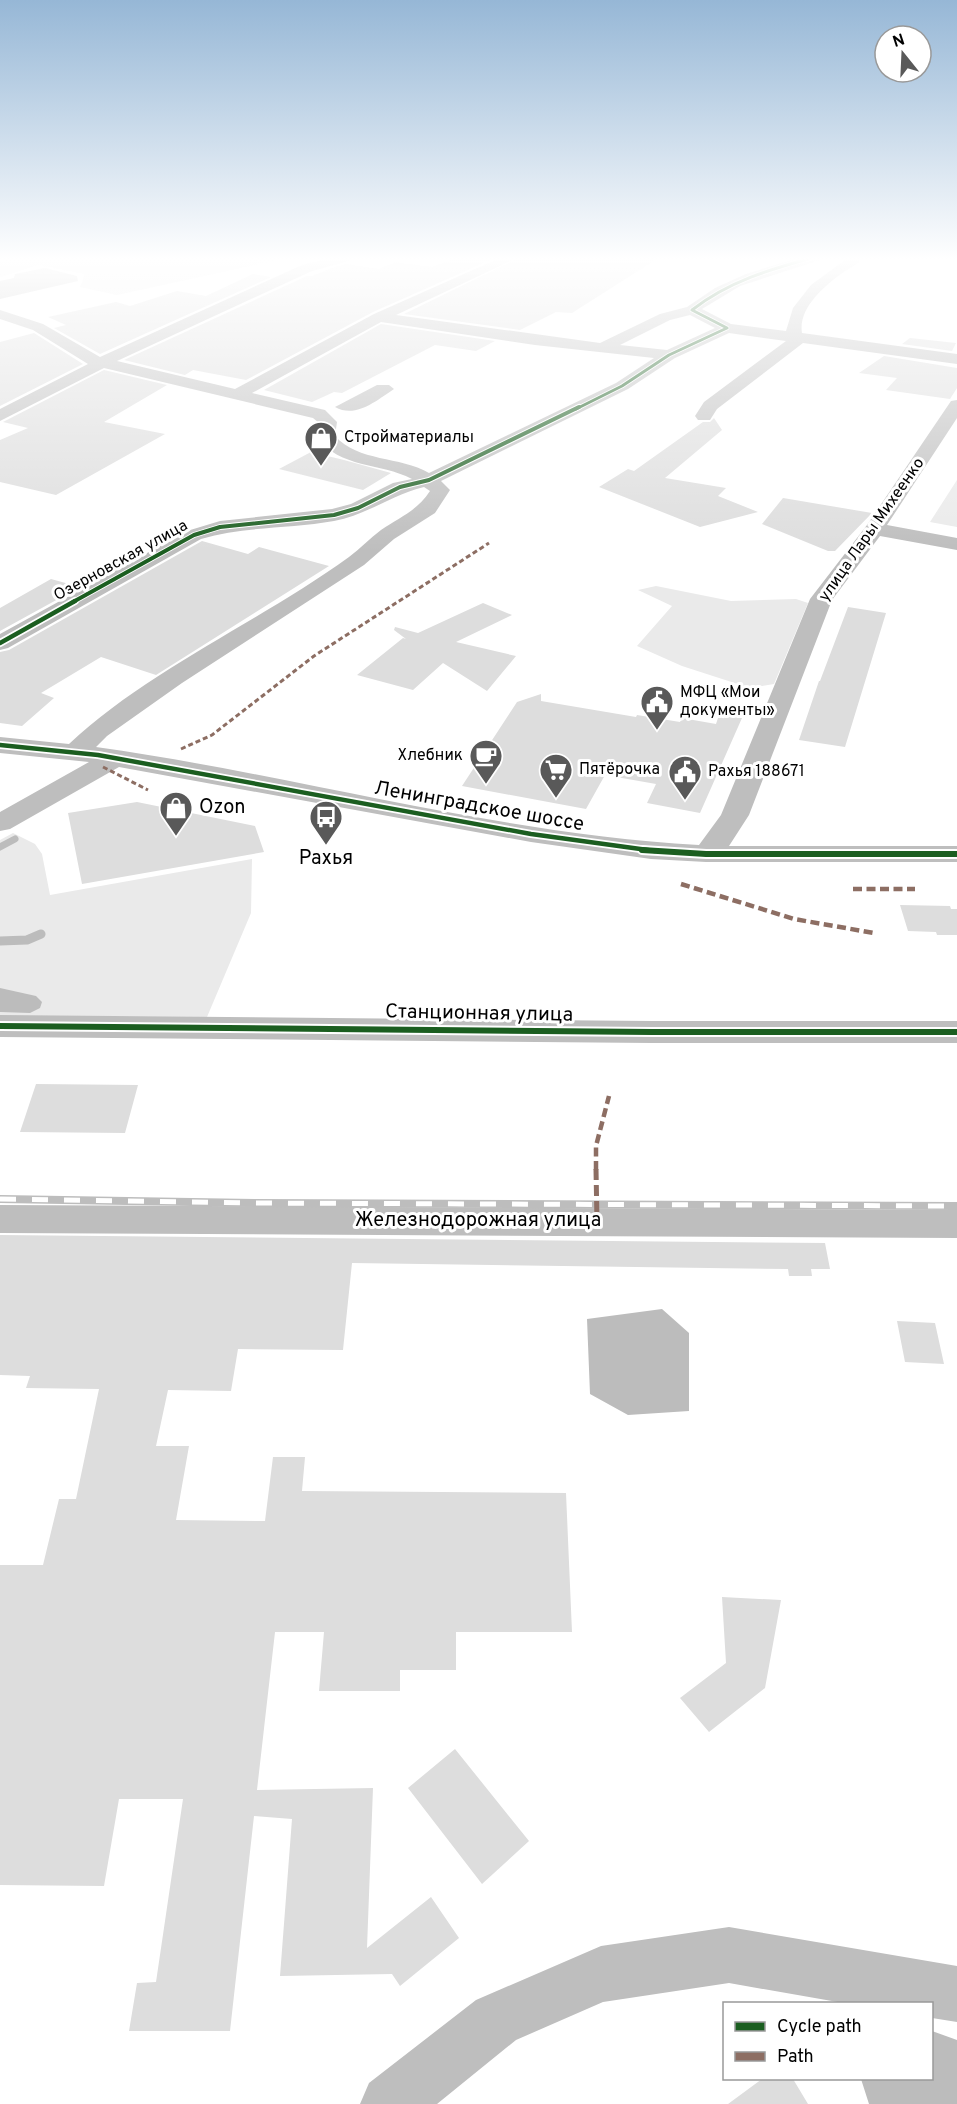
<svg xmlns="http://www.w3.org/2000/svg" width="957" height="2104" font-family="Overpass,sans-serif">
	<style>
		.green { fill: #eaeaea }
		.water { fill: #bcbcbc }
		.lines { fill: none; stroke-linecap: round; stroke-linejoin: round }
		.stream-far1 { stroke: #bcbcbc; stroke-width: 7 }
		.stream { stroke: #bcbcbc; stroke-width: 9 }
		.building { fill: #ddd }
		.minor { fill: #bebebe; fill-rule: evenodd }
		.rail-casing { stroke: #bdbdbd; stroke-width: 8 }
		.rail { stroke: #fff; stroke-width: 5; stroke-dasharray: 16; stroke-linecap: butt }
		.quiet-far2 { stroke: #8d6e63; stroke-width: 3; stroke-dasharray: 5 3; stroke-linecap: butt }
		.quiet-far1 { stroke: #8d6e63; stroke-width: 4.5; stroke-dasharray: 9 4.5; stroke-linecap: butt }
		.quiet { stroke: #8d6e63; stroke-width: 5; stroke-dasharray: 11 5; stroke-linecap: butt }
		.cycleway-far3-casing { stroke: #fff; stroke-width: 4.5 }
		.cycleway-far2-casing { stroke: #fff; stroke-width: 6 }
		.cycleway-far1-casing { stroke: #fff; stroke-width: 8 }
		.cycleway-casing { stroke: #fff; stroke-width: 10 }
		.cycleway-far3 { stroke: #1b5e20; stroke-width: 3 }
		.cycleway-far2 { stroke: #1b5e20; stroke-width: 4 }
		.cycleway-far1 { stroke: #1b5e20; stroke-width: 4.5 }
		.cycleway { stroke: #1b5e20; stroke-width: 6 }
		.labels { text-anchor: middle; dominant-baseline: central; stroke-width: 6; stroke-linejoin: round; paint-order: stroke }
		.far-poi-label { font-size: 16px; fill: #000; stroke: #fff; text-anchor: start }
		.far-street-label { font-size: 16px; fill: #000; stroke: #fff }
		.street-label { font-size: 20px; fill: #000; stroke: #fff }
		.poi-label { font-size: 20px; fill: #000; stroke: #fff; text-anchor: start }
	</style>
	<rect width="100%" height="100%" fill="#fff"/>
	<!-- green -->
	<path class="green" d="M6 257H291L117 295 80 287 85 274 38 265 0 277V262L4 261Z
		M957 480V527L930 522Z
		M656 586 731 601 796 599 808 603 774 684 750 688 682 666 637 646 672 606 638 590Z
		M13 833 35 844 42 854 50 895 252 859 251 913 207 1017 0 1016V840Z"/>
	<!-- water -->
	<path class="water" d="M45 268 77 276 78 281 0 299V281L14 278 15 274Z
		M377 385H389L394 389C377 400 356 419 335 407Z
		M0 988 36 996 42 1002 40 1008 30 1013 0 1012Z
		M662 1309 689 1333V1411L628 1415 590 1394 587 1319Z
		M932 2031 957 2040V2104H869L861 2079 932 2078Z"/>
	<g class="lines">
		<!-- stream-far1 -->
		<path class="stream-far1" d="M0 847 15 839"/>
		<!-- stream -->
		<path class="stream" d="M0 941 27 940 41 934"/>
	</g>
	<!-- building -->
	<path class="building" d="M458 257H497L373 312 246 380 193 370 185 375 124 360 307 276H312L332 268 346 264 379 269 395 262 432 267Z
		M521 257H660L572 313 556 312 520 330 404 314Z
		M253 274 271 277 100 354 54 328 66 325 48 317 116 302 130 306 177 291 206 296Z
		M381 324 495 341 476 351 435 345 342 393 334 392 312 402 264 390Z
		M34 333 83 364 0 406V342Z
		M910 338 956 343 952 351 902 344Z
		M884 356 957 368V388L950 399 886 390 897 378 859 373Z
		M104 370 167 385 104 422 165 434 56 495 0 482V440L28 428 3 422Z
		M714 418 722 430 665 478 726 488 718 496 758 512 700 527 599 487 628 469 634 471 703 422H710Z
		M311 452 344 460 391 473 363 490 279 469Z
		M783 498 872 513 835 551H828L762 524Z
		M202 541 248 554 259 547 329 566 156 675 101 657 41 693 54 698 22 726 0 723V652L9 650Z
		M51 579 80 587 0 631V608Z
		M483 603 512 615 456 642 516 656 487 691 443 663 413 690 357 675 403 638 406 639 394 630 395 627 418 633Z
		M848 607 886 613 845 747 799 740 819 681H820Z
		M541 694V701L636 717 637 715 680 722 682 718 716 724 719 715 742 718 700 813 647 803 656 784 605 775 586 809 462 786 517 702Z
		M137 802 255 826 264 852 82 884 68 813Z
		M900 905 950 906 951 909H957V935H937L936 932 908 931Z
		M36 1084 138 1085 125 1133 20 1132Z
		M0 1235 825 1243 830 1269H811L812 1276H789L788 1269 352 1263 343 1350 238 1349 231 1391 168 1390 156 1446H189L176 1520 265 1521 273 1457H305L302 1491 566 1493 572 1632H456V1670H400V1691H319L324 1632H275L257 1790 373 1788 367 1948 431 1897 459 1938 400 1986 392 1974 280 1976 292 1819 254 1816 230 2031H129L137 1983 156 1982 183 1799H119L104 1886 0 1885V1565H43L59 1499H76L99 1389 26 1388 30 1376 0 1375Z
		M897 1321 935 1323 944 1364 905 1362Z
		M722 1597 781 1600 765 1688 709 1732 680 1698 726 1663Z
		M455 1749 529 1841 482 1884 408 1788Z
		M762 2079H793L808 2104H728Z"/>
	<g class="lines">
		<!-- minor -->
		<path class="minor" d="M333 257H354L352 260 312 271 117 361 235 389 374 314 502 257H519L396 315 600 343 660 314 687 307 715 288 746 274 801 257H821L820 260 740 286 702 309 731 324 786 331 793 308 811 285 849 257H863C859 264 849 268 841 274 823 287 798 309 802 333L957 354V364L803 343 717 409 710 420H698L695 416 704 402 786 341 729 333 675 358 628 389 441 481 450 490 435 513 394 539 364 565 182 683 107 736 96 747C296 775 496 834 699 845L721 815 810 599 867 525 951 401 957 400V418L887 525 957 538V550L880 536 832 600 749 815 729 846H957V862H706L651 859 531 842 119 767 10 829 0 831V812L89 762 0 753V737L69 744C149 669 261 621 349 557 360 549 370 538 381 530 400 517 417 511 430 491L424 487C392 495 366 515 334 521 290 529 244 526 201 539L8 648 0 650V634L187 531 220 521 332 509 351 504 393 483 412 479C380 462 340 469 317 437L319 423 313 418 104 368 0 421V409L88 364 33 330 0 319V310L43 324 100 357 302 265ZM690 315 715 328 667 350 620 345 670 320ZM381 322 535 345 654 358 616 383 429 473C400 456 358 462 335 436L337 422 325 410 252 393Z
			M0 1015 652 1021H957V1043H652L0 1037Z
			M0 1205 957 1210V1238L0 1233Z
			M729 1927 957 1966V2022L932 2018V2004H849L729 1983 603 2002 516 2040 437 2104H360L369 2083 476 2000 601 1946Z"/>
		<!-- rail casing -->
		<g class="rail-casing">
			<path id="rail" d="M0 1199 255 1203 957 1206"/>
		</g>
		<!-- rail -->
		<use href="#rail" class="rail"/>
		<!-- quiet-far2 -->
		<path class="quiet-far2" d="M181 749 212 735 314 656 489 543
			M103 767 148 790"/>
		<!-- quiet-far1 -->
		<path class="quiet-far1" d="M681 884 794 919 874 933
			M853 889H915
			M596 1170V1146L609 1096"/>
		<!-- quiet -->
		<path class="quiet" d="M596 1169 597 1222"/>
		<!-- cycleway-far3 casing -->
		<g class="cycleway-far3-casing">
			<path id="cycleway-far3" d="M576 409 622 386 669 355 727 328 692 310C729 281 771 269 815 257"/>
		</g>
		<!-- cycleway-far2 casing -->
		<g class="cycleway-far2-casing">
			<path id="cycleway-far2" d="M73 602 194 535 220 527 334 515 358 508 400 487 429 480 579 407"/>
		</g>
		<!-- cycleway-far1 casing -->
		<g class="cycleway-far1-casing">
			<path id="cycleway-far1" d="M0 643 75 601
				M0 745 98 755 531 834 655 851"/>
		</g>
		<!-- cycleway casing -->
		<g class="cycleway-casing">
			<path id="cycleway" d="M642 850 706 854H957
				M0 1026 652 1032H957"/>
		</g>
		<!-- cycleway-far3 -->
		<use href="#cycleway-far3" class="cycleway-far3"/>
		<!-- cycleway-far2 -->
		<use href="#cycleway-far2" class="cycleway-far2"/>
		<!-- cycleway-far1 -->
		<use href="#cycleway-far1" class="cycleway-far1"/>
		<!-- cycleway -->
		<use href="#cycleway" class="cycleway"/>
	</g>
	<!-- sky -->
	<linearGradient id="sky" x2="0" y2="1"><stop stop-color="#96b7d6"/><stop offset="0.47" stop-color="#fff"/><stop offset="1" stop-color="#fff" stop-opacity="0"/></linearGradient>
	<rect width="957" height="551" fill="url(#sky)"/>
	<!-- icons -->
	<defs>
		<g id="shop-pin" transform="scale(1.725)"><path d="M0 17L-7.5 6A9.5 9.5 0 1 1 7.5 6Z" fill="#595959" stroke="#fff"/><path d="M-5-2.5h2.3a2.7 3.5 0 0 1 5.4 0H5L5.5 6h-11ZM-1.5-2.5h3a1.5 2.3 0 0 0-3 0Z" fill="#fff"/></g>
		<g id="civic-pin" transform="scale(1.725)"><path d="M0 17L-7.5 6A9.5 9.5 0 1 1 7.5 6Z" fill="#595959" stroke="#fff"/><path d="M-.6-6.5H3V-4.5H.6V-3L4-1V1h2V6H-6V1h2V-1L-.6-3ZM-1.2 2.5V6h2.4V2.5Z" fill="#fff"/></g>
		<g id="cafe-pin" transform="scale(1.725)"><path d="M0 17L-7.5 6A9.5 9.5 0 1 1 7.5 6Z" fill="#595959" stroke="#fff"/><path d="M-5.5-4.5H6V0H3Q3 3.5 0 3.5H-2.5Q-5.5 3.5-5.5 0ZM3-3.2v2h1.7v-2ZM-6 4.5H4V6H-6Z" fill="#fff"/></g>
		<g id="supermarket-pin" transform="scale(1.725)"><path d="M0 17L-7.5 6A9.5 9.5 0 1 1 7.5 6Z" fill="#595959" stroke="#fff"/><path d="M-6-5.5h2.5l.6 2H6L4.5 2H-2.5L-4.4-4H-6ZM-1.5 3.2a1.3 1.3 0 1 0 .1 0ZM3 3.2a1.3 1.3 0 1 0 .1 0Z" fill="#fff"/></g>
		<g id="bus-pin" transform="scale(1.725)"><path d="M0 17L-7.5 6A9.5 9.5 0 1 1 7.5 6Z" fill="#595959" stroke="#fff"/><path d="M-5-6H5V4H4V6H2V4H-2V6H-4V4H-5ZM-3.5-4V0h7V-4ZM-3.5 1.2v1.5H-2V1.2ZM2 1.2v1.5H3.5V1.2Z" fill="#fff"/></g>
	</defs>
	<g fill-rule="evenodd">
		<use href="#shop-pin" x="321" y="438"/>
		<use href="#civic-pin" x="657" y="702"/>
		<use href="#cafe-pin" x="486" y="756"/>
		<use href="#supermarket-pin" x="556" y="770"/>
		<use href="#civic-pin" x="685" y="772"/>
		<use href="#shop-pin" x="176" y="808"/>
		<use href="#bus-pin" x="326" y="817"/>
	</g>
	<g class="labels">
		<!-- far-poi labels -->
		<g class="far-poi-label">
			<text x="344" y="438">Стройматериалы</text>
			<text x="680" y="693">МФЦ «Мои<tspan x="680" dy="18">документы»</tspan></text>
			<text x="463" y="756" text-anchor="end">Хлебник</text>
			<text x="579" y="770">Пятёрочка</text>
			<text x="708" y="772">Рахья 188671</text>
		</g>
		<!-- far-street labels -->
		<g class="far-street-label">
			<text transform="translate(872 530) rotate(-55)">улица Лары Михеенко</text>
			<text transform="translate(121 561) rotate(-29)">Озерновская улица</text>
		</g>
		<!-- street labels -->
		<g class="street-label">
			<text transform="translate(479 807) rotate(10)">Ленинградское шоссе</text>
			<text transform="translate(479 1014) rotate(1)">Станционная улица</text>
			<text x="478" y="1221">Железнодорожная улица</text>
		</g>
		<!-- poi labels -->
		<g class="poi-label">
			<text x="199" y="808">Ozon</text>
			<text x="326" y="859" text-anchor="middle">Рахья</text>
		</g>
	</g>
	<!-- legend -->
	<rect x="723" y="2002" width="210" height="78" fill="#ffffff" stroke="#999999" stroke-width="1.5"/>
	<rect x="735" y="2022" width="30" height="9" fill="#1b5e20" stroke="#999999" stroke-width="1.5"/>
	<text x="777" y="2032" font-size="18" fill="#000000">Cycle path</text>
	<rect x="735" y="2052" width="30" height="9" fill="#8d6e63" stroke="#999999" stroke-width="1.5"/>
	<text x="777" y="2062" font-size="18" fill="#000000">Path</text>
	<!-- north arrow -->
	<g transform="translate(903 54) rotate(342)"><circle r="28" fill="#ffffff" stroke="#999999" stroke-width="1.5"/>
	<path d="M0-4.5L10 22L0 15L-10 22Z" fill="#595959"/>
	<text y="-9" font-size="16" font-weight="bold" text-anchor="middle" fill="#000000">N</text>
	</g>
</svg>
